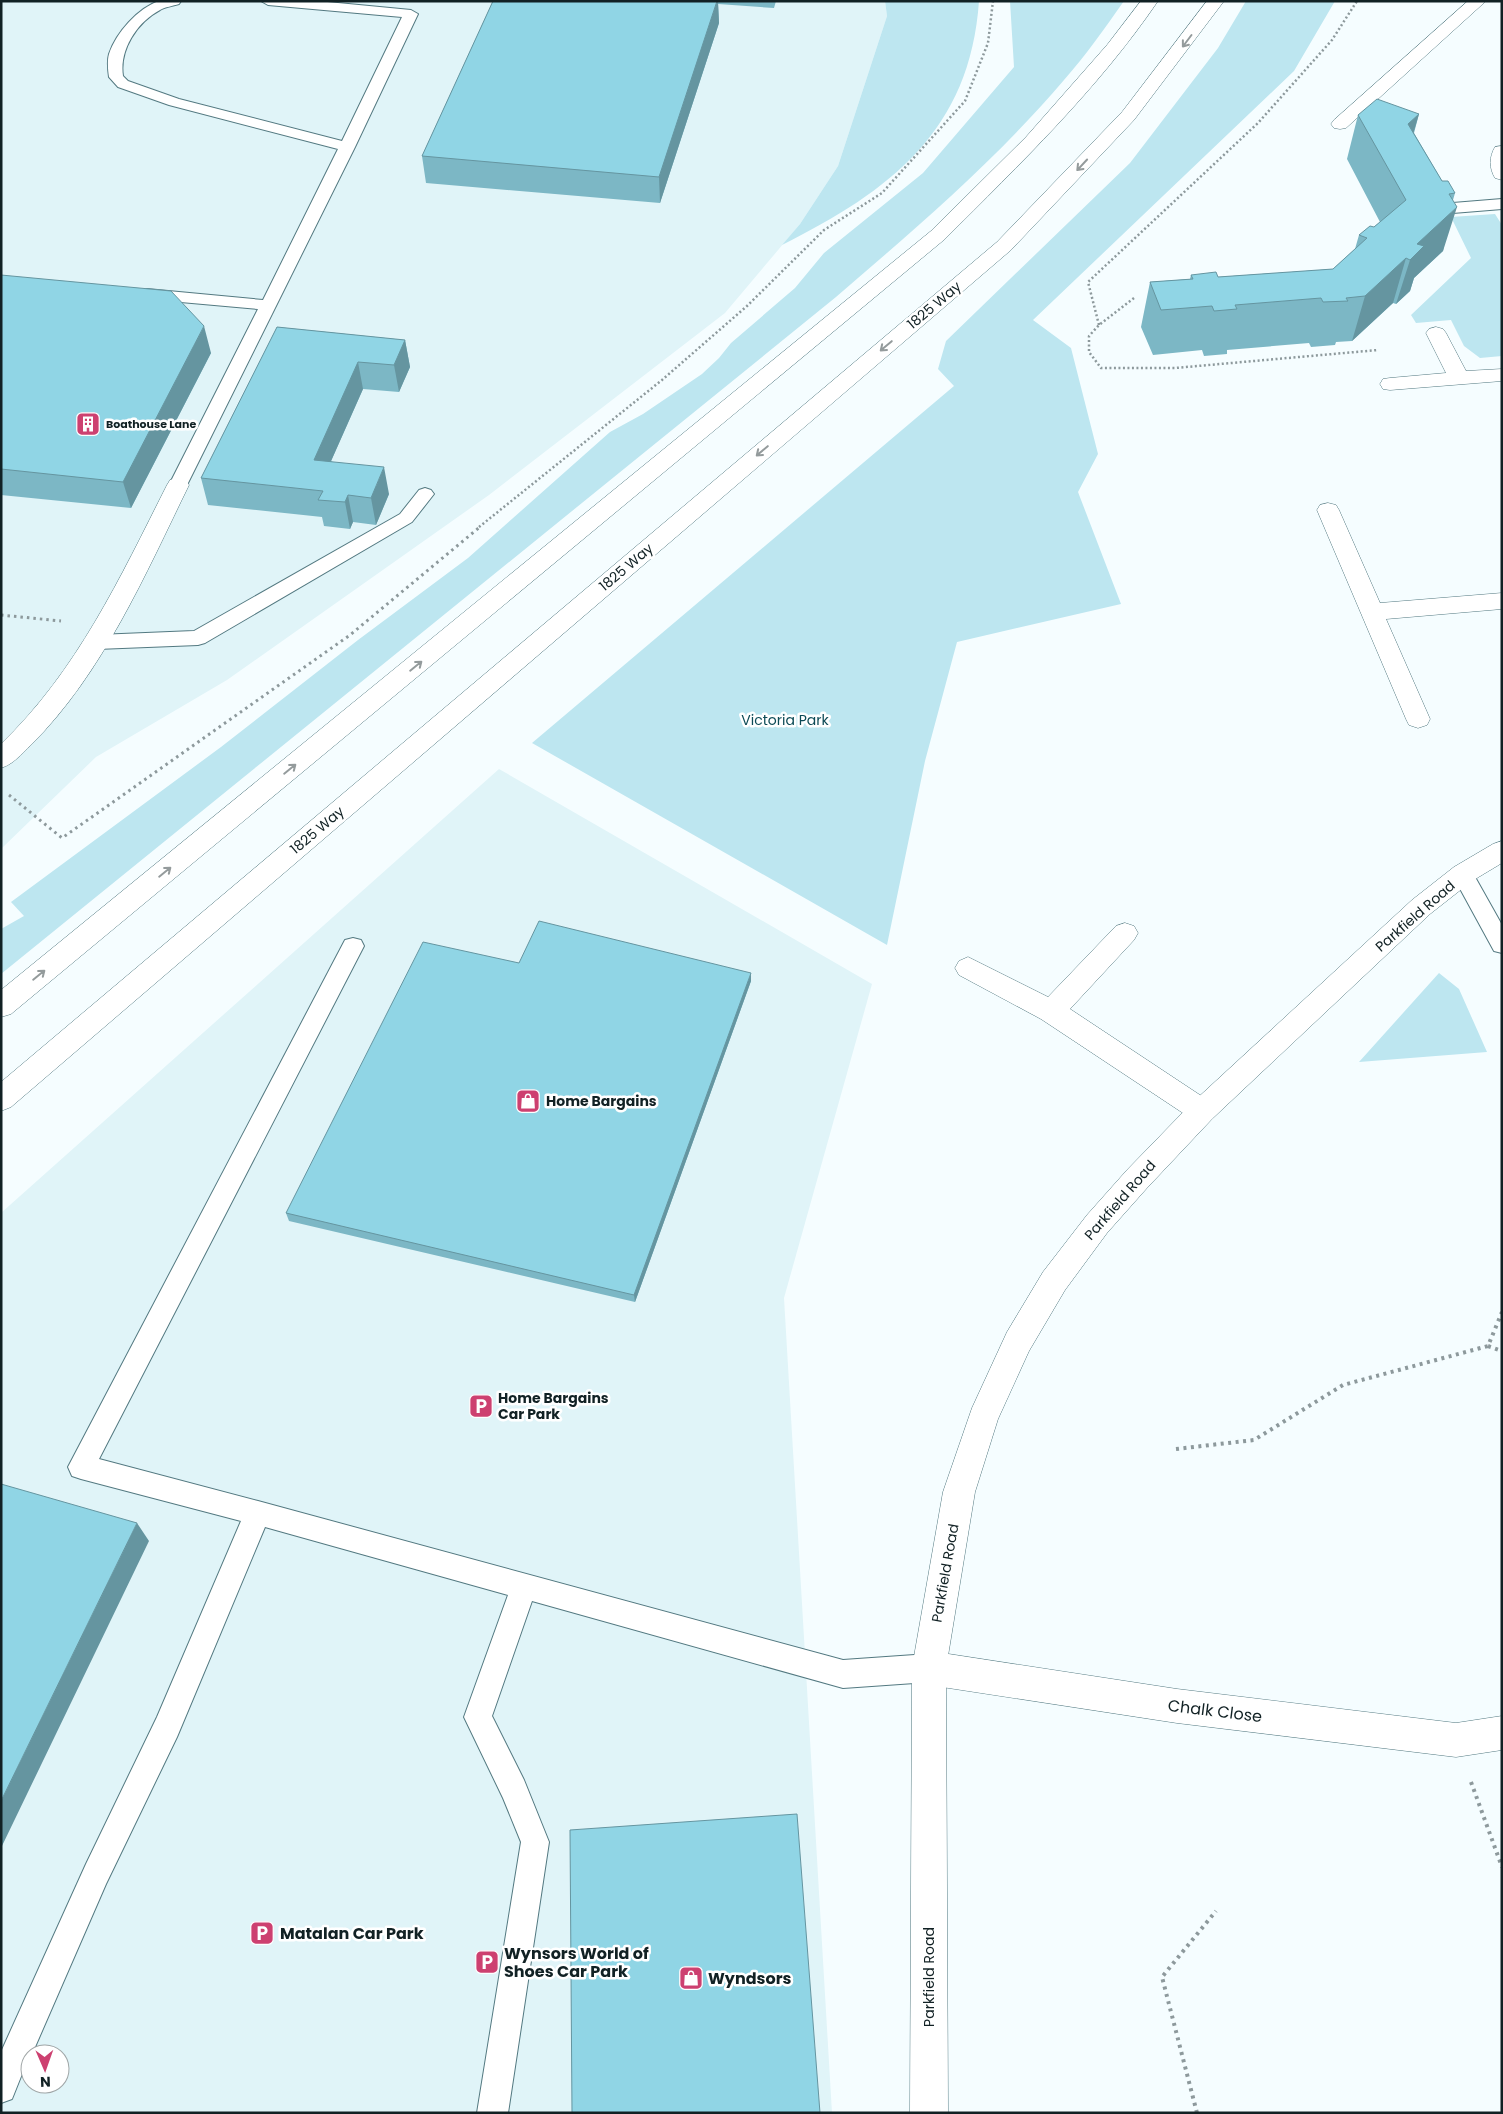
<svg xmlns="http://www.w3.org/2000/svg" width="1503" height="2114" font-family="Poppins,sans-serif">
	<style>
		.built { fill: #e0f4f8; fill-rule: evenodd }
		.green { fill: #bde6f0 }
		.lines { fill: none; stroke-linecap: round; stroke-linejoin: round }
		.lane-casing { stroke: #537981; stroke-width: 2 }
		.street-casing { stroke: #537981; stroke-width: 1 }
		.secondary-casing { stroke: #537981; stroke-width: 1 }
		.primary-casing { stroke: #537981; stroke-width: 1 }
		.path-far2 { stroke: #8d999c; stroke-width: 2.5; stroke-dasharray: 2 2.5; stroke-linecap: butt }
		.path-far1 { stroke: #8d999c; stroke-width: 3; stroke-dasharray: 2.5 4; stroke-linecap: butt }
		.path { stroke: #8d999c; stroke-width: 4; stroke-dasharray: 3 4.5; stroke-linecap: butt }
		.lane { fill: #fff; fill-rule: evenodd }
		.street { fill: #fff; fill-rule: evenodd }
		.secondary { fill: #fff; fill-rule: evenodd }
		.primary { fill: #fff; fill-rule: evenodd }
		.wall { fill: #7cb7c5 }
		.shaded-wall { fill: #6595a0 }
		.building { fill: #90d5e5; stroke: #6595a0 }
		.oneway { stroke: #949b9c }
		.labels { text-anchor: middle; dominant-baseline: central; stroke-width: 5; stroke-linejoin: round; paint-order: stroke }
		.far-poi-label { font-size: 11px; font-weight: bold; fill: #112124; stroke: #fff; text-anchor: start }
		.street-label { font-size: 14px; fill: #112124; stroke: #fff }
		.park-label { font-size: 14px; fill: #0c4a56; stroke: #fff }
		.poi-label { font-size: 14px; font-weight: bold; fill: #112124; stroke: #fff; text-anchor: start }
		.near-street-label { font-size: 16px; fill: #112124; stroke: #fff }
		.near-poi-label { font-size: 16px; font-weight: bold; fill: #112124; stroke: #fff; text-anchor: start }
	</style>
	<rect width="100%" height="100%" fill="#f5fdff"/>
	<!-- built -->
	<path class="built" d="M1 1H885L887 16 838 166 800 224 725 313 489 495 227 680 96 757 1 849Z
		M499 769 872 984 784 1298 832 2113H1V1213ZM30 2054H60V2084H30Z"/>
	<!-- green -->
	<path class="green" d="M885 1H979C970 131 890 191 782 245L800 224 838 166 887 16Z
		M1010 1H1124C1105 28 1086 55 1064 80 996 160 915 229 836 297L1 974V929L24 916 11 902 221 747 358 640 468 558 610 432 643 414 702 374 719 358 731 343 795 288 824 253 923 173 1014 67Z
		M1246 1H1335L1294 71 1033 320 1071 348 1098 454 1078 492 1121 604 957 642 925 761 887 945 532 743 954 386 938 369 946 341 1130 163 1218 48Z
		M1495 214 1502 225V356L1480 358 1464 346 1451 320 1416 323 1411 315 1471 258 1451 217Z
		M1439 973 1459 989 1487 1052 1359 1062Z"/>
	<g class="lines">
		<!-- lane casing -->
		<g class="lane-casing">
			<path id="lane" d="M159 1H181L179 4C173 6 165 7 160 10 137 22 119 50 123 76L128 81 179 99 342 141 402 17 268 5 261 1H317L411 10 418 14 355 147 187 485 184 489 178 491 172 489 169 485 258 309 147 299 141 297 139 294 141 291 147 289 263 300 338 149 169 105 118 87 109 77C108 70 107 61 109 54 116 33 138 8 159 1Z
				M1502 199V209L1428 215 1422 213 1420 210 1422 207 1428 205Z
				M425 488 431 490 434 494 412 522 205 643 198 645 97 649 90 647 87 642 90 637 97 635 194 631 400 514 419 490Z
				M1463 866 1470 868 1502 925V953L1494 951 1452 874 1456 868Z
				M353 938 361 940 364 946 99 1459 258 1501 843 1660 929 1654 939 1658 943 1668 939 1678 929 1682 843 1688 532 1601 492 1716 524 1780 549 1842 508 2113H477L521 1842 503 1798 464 1717 508 1595 265 1527 177 1737 106 1884 32 2054H30L12 2099 1 2103V2052L86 1864 157 1717 241 1521 81 1479 72 1476 68 1467 345 940Z"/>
		</g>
		<!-- street casing -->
		<g class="street-casing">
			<path id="street" d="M1468 1H1486L1346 128 1340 129 1334 128 1331 124 1334 120Z
				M1502 146V180L1495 178C1489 168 1489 157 1495 147Z
				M1436 327 1443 329 1446 333 1466 371 1502 369V381L1390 390 1383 389 1380 384 1383 379 1390 378 1446 373 1426 333 1429 329Z
				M178 478 186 480 189 485C145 575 103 673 31 745 21 754 14 764 1 768V744C77 671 120 578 167 485L170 480Z
				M1328 503 1336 505 1339 510 1380 603 1502 593V609L1386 619 1430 719 1427 725 1418 728 1409 725 1406 719 1317 510 1320 505Z
				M1125 923 1134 926 1138 933 1134 940 1070 1009 1212 1103 1216 1111 1212 1119 1202 1123 1192 1119 1041 1019 959 975 955 968 959 961 968 957 1048 997 1116 926Z
				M929 1651 1177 1689 1456 1723 1502 1716V1750L1456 1757 1177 1723 929 1685 917 1680 912 1668 917 1656Z"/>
		</g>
		<!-- secondary casing -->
		<g class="secondary-casing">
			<path id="secondary" d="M1502 841V863L1472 881 1430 914 1212 1119 1147 1188 1107 1233 1065 1290 1029 1351 998 1419 975 1492 946 1668 948 2113H910L912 1668 943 1492 972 1408 1007 1332 1043 1272 1087 1215 1127 1170 1192 1103 1412 900 1454 867 1493 844Z"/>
		</g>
		<!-- primary casing -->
		<g class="primary-casing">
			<path id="primary" d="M1141 1H1158C1098 89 1020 164 945 239L11 1014 1 1017V990L931 231 1026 137 1107 45Z
				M1207 1H1224L1134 120 1011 250 11 1107 1 1111V1082L997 242 1122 112Z"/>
		</g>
		<!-- path-far2 -->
		<path class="path-far2" d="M1134 298 1099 325 1089 336V352L1101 368H1175L1378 350
			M1099 325 1088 282 1258 123 1332 40 1357 1
			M479 527 662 380 747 306 824 230 882 193 965 101 988 43 993 1"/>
		<!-- path-far1 -->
		<path class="path-far1" d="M1 615 61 621
			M9 795 62 838 350 635 481 526"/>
		<!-- path -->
		<path class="path" d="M1488 1346 1502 1351
			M1176 1449 1254 1440 1343 1385 1488 1346 1502 1312
			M1471 1782 1502 1867
			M1197 2113 1162 1977 1216 1911"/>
		<!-- lane -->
		<use href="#lane" class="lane"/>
		<!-- street -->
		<use href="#street" class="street"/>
		<!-- secondary -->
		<use href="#secondary" class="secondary"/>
		<!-- primary -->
		<use href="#primary" class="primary"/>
	</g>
	<!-- wall -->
	<path class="wall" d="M493 1H776L774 8 718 4 719 23 660 203 426 183 422 156Z
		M1419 114 1414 133 1442 181 1455 193 1453 200 1443 251 1414 278 1410 291 1396 304 1393 303 1352 341 1336 342 1335 345 1311 347 1309 343 1227 350V354L1204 356 1202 350 1153 355 1141 327 1150 282 1190 279 1191 275 1218 277 1333 269 1355 249 1359 235 1374 227 1380 222 1347 159 1358 115Z
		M1 275 211 353 131 508 1 495Z
		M277 327 405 340 410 367 399 392 363 389 331 461 389 494 376 525 353 522 350 529 324 526 322 517 208 505 201 478Z
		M519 963 751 981 635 1302 289 1221 286 1213Z"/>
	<!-- shaded-wall -->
	<path class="shaded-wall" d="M717 1H718L719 23 660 203 659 177Z
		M1419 114 1406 158 1408 124Z
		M1457 207 1443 251 1414 278 1410 291 1396 304 1410 260 1417 244Z
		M1406 258 1393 303 1352 341 1365 296Z
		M204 326 211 353 131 508 123 482Z
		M405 340 410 367 399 392 394 365Z
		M358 362 363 389 320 486 314 460Z
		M384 467 389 494 376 525 371 498Z
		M348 495 353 522 350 529 345 502Z
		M751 973V981L635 1302 634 1295Z
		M137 1523 149 1541 1 1848V1801Z"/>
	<!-- building -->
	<path class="building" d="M493 1H717L659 177 422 156Z
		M1377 99 1419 114 1408 124 1442 181H1448L1455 193 1449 194 1457 207 1417 244 1424 246 1410 260 1406 258 1365 296 1346 298 1348 301 1323 302 1321 298 1235 305 1237 309 1214 311 1212 306 1161 310 1150 282 1193 279 1191 275 1216 272 1218 277 1333 269 1367 238 1359 235 1370 226 1374 227 1406 200 1358 115Z
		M1 275 171 291 204 326 123 482 1 469Z
		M277 327 405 340 394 365 358 362 314 460 384 467 371 498 348 495 345 502 318 500 323 491 201 478Z
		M539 921 751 973 634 1295 286 1213 423 942 519 963Z
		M1 1484 137 1523 1 1801Z
		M797 1814 820 2113H572L570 1830Z"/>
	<!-- one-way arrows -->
	<defs><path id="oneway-shaft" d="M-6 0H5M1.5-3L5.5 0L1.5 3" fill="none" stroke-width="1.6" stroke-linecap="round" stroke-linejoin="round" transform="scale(1.25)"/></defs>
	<g class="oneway">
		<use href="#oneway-shaft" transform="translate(1187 41) rotate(127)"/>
		<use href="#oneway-shaft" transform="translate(1082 165) rotate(133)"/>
		<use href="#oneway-shaft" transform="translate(886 346) rotate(140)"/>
		<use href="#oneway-shaft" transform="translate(762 451) rotate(140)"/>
		<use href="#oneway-shaft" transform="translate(416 666) rotate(-39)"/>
		<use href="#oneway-shaft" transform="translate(290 769) rotate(-39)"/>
		<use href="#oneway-shaft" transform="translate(165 872) rotate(-39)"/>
		<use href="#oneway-shaft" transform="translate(39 975) rotate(-39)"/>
	</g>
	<!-- icons -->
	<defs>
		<g id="building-square" transform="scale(1.25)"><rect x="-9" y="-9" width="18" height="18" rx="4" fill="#cd4070" stroke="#fff"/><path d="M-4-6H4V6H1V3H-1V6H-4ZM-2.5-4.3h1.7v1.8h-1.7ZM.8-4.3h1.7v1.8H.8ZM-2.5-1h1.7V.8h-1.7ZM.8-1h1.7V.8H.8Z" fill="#fff"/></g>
		<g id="shop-square" transform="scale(1.25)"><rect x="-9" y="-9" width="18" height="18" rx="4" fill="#cd4070" stroke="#fff"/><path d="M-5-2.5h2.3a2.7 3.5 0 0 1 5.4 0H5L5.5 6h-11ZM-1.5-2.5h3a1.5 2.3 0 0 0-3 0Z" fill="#fff"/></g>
		<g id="parking-square" transform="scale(1.25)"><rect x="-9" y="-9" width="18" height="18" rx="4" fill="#cd4070" stroke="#fff"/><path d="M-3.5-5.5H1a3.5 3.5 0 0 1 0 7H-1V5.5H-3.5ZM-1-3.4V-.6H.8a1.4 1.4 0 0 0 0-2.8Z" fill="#fff"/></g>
	</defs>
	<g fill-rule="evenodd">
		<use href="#building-square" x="88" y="424"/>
		<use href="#shop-square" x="528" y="1101"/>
		<use href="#parking-square" x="481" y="1406"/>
		<use href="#parking-square" x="262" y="1933"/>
		<use href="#parking-square" x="487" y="1962"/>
		<use href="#shop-square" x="691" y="1978"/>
	</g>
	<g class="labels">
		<!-- far-poi labels -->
		<g class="far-poi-label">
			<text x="106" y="424">Boathouse Lane</text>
		</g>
		<!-- street labels -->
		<g class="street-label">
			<text transform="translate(934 305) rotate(-40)">1825 Way</text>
			<text transform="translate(626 567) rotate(-40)">1825 Way</text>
			<text transform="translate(317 830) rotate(-40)">1825 Way</text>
			<text transform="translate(1415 916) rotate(-41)">Parkfield Road</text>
			<text transform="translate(1120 1200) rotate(-49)">Parkfield Road</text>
			<text transform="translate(945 1573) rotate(-80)">Parkfield Road</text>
			<text transform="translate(929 1977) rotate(-90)">Parkfield Road</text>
		</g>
		<!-- park labels -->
		<g class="park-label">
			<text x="785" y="720">Victoria Park</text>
		</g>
		<!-- poi labels -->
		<g class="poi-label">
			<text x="546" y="1101">Home Bargains</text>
			<text x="498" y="1398">Home Bargains<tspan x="498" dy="16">Car Park</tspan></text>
		</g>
		<!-- near-street labels -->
		<g class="near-street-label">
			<text transform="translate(1215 1711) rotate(7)">Chalk Close</text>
		</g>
		<!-- near-poi labels -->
		<g class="near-poi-label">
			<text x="280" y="1933">Matalan Car Park</text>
			<text x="504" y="1953">Wynsors World of<tspan x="504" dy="18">Shoes Car Park</tspan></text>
			<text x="708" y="1978">Wyndsors</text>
		</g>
	</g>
	<!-- border -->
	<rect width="1503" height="2114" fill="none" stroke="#112124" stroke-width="5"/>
	<!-- north arrow -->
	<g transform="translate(45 2069) rotate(178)"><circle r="24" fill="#ffffff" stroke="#a0a6a7"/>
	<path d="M0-4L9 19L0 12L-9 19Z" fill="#cd4070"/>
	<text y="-8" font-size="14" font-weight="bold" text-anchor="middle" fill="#112124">N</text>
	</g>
</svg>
